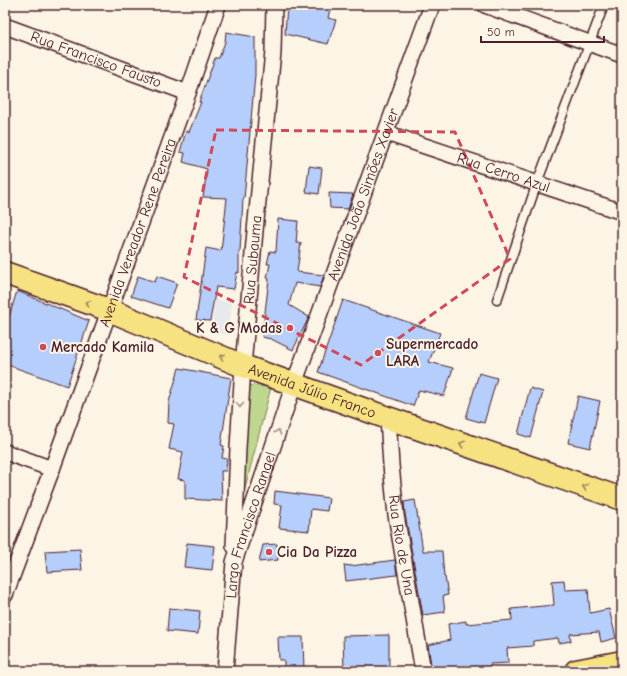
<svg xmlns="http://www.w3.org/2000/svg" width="627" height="676" font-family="'Comic Neue',sans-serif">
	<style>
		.built { fill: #e7e9ec }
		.green { fill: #bdd78e; stroke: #847b5c }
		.building { fill: #b6cefc; stroke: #4a1f2b }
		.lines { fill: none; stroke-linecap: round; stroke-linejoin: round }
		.service-casing { stroke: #4a1f2b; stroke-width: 11 }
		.minor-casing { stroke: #4a1f2b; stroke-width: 18 }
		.primary-casing { stroke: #4a1f2b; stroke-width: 25 }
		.service { stroke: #fcf5e5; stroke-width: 8 }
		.minor { stroke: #fcf5e5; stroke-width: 15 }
		.primary { stroke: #f6e281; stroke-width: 22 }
		.oneway { stroke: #a08056 }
		.oneway2 { stroke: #a38a88 }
		.marked { fill: none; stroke: #d1495b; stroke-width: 3; stroke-dasharray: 8 5; stroke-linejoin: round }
		.poi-dot { fill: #d1495b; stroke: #fcf5e5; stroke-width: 1.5 }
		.labels { text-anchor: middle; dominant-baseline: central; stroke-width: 4; stroke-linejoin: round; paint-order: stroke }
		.street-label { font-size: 15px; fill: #4a1f2b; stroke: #fcf5e5 }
		.poi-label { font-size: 15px; font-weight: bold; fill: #4a1f2b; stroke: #fcf5e5; text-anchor: start }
	</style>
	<rect width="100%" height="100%" fill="#fcf5e5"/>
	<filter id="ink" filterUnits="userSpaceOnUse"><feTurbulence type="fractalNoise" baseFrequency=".025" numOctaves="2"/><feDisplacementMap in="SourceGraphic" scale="8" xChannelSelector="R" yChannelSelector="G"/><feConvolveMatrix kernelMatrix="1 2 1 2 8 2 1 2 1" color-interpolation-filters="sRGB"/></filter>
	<g filter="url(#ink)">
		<!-- built -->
		<path class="built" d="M215 300 232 302 228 335 211 333Z"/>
		<!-- green -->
		<path class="green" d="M247 385 271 387 241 504Z"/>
		<!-- building -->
		<path class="building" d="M287 5H331L328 18 336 20 328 44 285 34Z
			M226 32 255 37V75L244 199H243L240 251H239V273L237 272 234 289 216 287 210 321 196 320 206 248 221 251 227 198 203 197 207 169 183 162 185 153 180 152 186 131 189 132 201 102H199L215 58H219L225 42Z
			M309 166 322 168 319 194 306 192Z
			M329 193 353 194 348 209 330 208Z
			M278 219 298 221 296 243H301L297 272 324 275 320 287 295 283 289 305 309 317 293 350 271 339 262 337 269 279 267 278 270 264H267L270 251 276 252Z
			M138 276 155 282 157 276 177 283 168 308 131 296Z
			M17 291 89 321 67 386 5 364V330Z
			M343 300 440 333 429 362 453 368 444 396 419 390 413 406 318 372Z
			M179 368 231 378 221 445 224 446 222 458 227 459 226 471H221L222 501 185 499V480L178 479 183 452 169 449 174 424 168 423 169 402Z
			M479 373 497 378 484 423 466 418Z
			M530 388 543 392 531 438 518 434Z
			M578 396 600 401 590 448 568 443Z
			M275 491 329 498 327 511 311 509 309 531 279 528 282 505 274 504Z
			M415 500 423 551H442L444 577H445L448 595 443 596 445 612 423 615 405 514 404 502Z
			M187 543 215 546 212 570 184 567Z
			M277 544 278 560 259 562 263 545Z
			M80 549 82 570 47 572 45 551Z
			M395 560 397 575 346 581 344 565 351 566Z
			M564 580 565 590 588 589 590 613 609 609 616 638 601 642 599 632 570 634 571 641 559 643 558 638 533 641V646L507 648 508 663 490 664V667L453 671H432L428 645 450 640 448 624 466 621V624L512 620 511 609 554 605 552 581Z
			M169 608 200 611 198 634 167 631Z
			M389 635V670L344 671 343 636Z
			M278 637H303L304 671H284V660H279Z"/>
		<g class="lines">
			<!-- service casing -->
			<g class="service-casing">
				<path id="service" d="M497 300 537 183 604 5"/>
			</g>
			<!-- minor casing -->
			<g class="minor-casing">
				<g id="minor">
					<path d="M485 5 622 55"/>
					<path id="s1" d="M5 26 188 93"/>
					<path id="s2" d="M386 133 622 212"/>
					<path id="s3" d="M388 418 391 465 396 515 423 671"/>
					<path d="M5 452 52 469"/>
					<path id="s4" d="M234 546 238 448 243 366 255 231 273 52 274 5"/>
					<path id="s5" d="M5 595 52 469 188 93 218 5"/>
					<path id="s6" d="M225 671 234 562 294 384 432 5"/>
				</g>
			</g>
			<!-- primary casing -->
			<g class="primary-casing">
				<g id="primary">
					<path id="s7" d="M5 273 109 310 243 366 388 418 622 499"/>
					<path d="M576 671 622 662"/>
				</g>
			</g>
			<!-- service -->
			<use href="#service" class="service"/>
			<!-- minor -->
			<use href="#minor" class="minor"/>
			<!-- primary -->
			<use href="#primary" class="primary"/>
		</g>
		<!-- one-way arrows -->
		<defs><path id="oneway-chevron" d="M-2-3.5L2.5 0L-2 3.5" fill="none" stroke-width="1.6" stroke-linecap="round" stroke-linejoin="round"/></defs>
		<g class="oneway">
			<use href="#oneway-chevron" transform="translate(88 303) rotate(-160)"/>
			<use href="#oneway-chevron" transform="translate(222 357) rotate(-158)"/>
			<use href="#oneway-chevron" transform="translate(462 444) rotate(-161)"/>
			<use href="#oneway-chevron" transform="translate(585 487) rotate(-161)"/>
		</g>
		<g class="oneway2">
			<use href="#oneway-chevron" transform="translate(240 405) rotate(94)"/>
			<use href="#oneway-chevron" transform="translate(278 432) rotate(-71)"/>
		</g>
	</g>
	<!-- marked area -->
	<path class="marked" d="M216 130 455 132 510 259 361 365 184 277Z"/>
	<!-- markers -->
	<g class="poi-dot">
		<circle cx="290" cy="328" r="4"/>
		<circle cx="43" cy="347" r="4"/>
		<circle cx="378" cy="353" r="4"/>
		<circle cx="269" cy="552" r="4"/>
	</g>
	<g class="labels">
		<!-- street labels -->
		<g class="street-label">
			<text stroke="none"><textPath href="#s1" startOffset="97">Rua Francisco Fausto</textPath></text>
			<text stroke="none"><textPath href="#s2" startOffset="124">Rua Cerro Azul</textPath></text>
			<text stroke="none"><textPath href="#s6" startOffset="499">Avenida João Simões Xavier</textPath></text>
			<text stroke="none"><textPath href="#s5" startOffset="386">Avenida Vereador Rene Pereira</textPath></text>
			<text stroke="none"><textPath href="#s4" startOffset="287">Rua Subauma</textPath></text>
			<text stroke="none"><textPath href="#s7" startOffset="329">Avenida Júlio Franco</textPath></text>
			<text stroke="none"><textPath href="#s6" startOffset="149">Largo Francisco Rangel</textPath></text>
			<text stroke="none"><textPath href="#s3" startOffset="128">Rua Rio de Una</textPath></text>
		</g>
		<!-- poi labels -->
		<g class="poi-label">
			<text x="282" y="328" text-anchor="end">K &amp; G Modas</text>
			<text x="386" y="344">Supermercado<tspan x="386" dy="17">LARA</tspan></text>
			<text x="51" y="347">Mercado Kamila</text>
			<text x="277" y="552">Cia Da Pizza</text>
		</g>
	</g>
	<!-- margin -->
	<rect width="627" height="676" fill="none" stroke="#fcf5e5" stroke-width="20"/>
	<rect x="10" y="10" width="607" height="656" fill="none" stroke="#4a1f2b" stroke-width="1.5" filter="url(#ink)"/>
	<!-- scale -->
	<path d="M481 36v6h123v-6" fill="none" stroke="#4a1f2b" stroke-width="2"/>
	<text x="487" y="36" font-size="12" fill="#4a1f2b" stroke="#fcf5e5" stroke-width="3" paint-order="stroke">50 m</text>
</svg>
